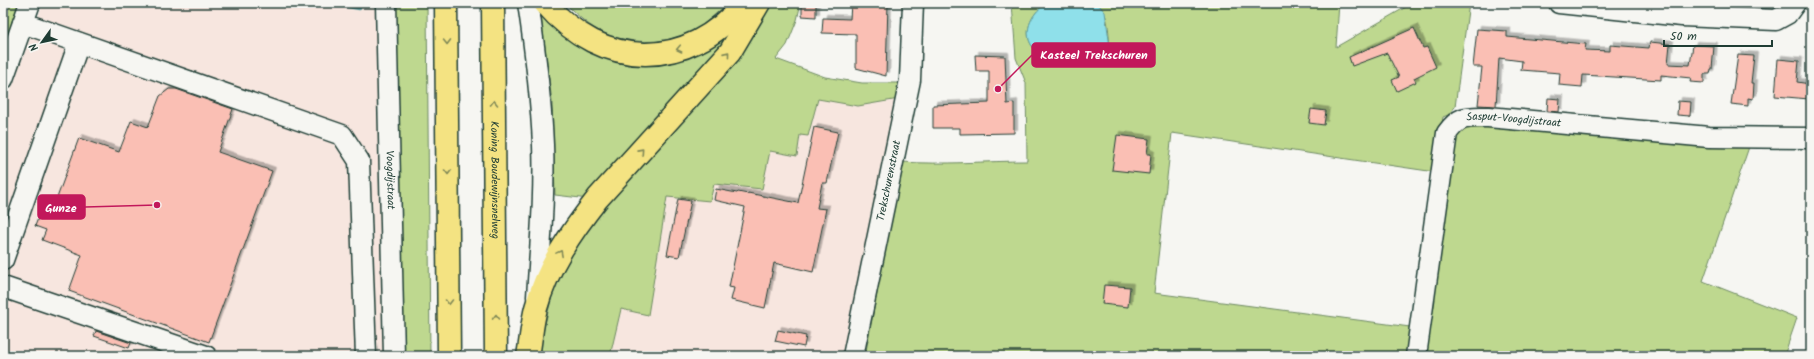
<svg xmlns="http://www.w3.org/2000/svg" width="1814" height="359" font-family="Kalam,sans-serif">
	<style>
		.built { fill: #f7e6df }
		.green { fill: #bed88f; stroke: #6e8a62 }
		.water { fill: #8fe0ea; stroke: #629fa1 }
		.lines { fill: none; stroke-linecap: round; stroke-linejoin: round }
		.stream { stroke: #629fa1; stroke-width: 4.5 }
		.building { fill: #fabfb4; stroke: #1f3d34; filter: url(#shadow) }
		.minor-casing { stroke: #1f3d34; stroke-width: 23 }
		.highway-casing { stroke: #1f3d34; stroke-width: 25 }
		.minor { stroke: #f6f6f2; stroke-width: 20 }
		.highway { stroke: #f4e382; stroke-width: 22 }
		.oneway { stroke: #7f8857 }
		.labels { text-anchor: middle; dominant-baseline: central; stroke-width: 3; stroke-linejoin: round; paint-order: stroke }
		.street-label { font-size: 11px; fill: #1f3d34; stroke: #f6f6f2 }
		.leader { fill: none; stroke: #c2185b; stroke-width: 1.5 }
		.callout-dot { fill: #c2185b; stroke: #f6f6f2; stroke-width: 1.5 }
		.callout { fill: #c2185b; stroke: #c2185b; stroke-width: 1.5 }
		.callout-label { font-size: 12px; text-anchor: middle; font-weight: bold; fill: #fff }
	</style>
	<defs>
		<filter id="shadow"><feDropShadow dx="3.5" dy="-3.5" stdDeviation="0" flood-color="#0004"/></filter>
	</defs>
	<rect width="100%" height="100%" fill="#f6f6f2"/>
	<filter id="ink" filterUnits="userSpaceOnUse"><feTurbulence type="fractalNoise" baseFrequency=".025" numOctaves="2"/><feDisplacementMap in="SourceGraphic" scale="8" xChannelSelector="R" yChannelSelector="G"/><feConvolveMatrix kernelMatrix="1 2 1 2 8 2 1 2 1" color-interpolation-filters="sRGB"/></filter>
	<g filter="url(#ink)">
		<!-- built -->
		<path class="built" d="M43 3H381L386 356H3V111Z
			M818 99 858 106 899 99 845 356H610L621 308 648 315 667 197 709 201 714 184 800 135 808 136Z"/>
		<!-- green -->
		<path class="green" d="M3 3H21L3 55Z
			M389 3H427L430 356H402Z
			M565 3H726L724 7C715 14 705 24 695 30 669 44 634 45 606 34 590 28 577 15 565 3Z
			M767 3H801L797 20 787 45 776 59 825 77 862 83H900L899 99 858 106 818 99 808 136 800 135 797 156 770 151 762 189 714 184 710 201 667 197 648 315 621 309 610 356H537L555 284 590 223Z
			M1012 3H1048C1033 10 1022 31 1032 46 1034 49 1038 52 1041 55L1084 59 1110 47C1108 32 1110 8 1093 3H1339L1336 47 1413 3H1469L1455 107 1448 115 1443 117 1435 172 1172 133 1154 293 1410 327 1406 356H865L902 162C944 165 986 161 1027 161L1026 83 1016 58Z
			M540 9 601 55 733 32 589 199 555 195 552 102Z
			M1469 123 1750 144 1703 281 1797 318 1784 356H1420L1455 136Z"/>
		<!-- water -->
		<path class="water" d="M1048 3 1098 4 1105 12 1110 47 1084 59 1041 55C1038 52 1035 49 1032 46 1022 31 1033 10 1048 3Z"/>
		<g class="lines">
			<!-- stream -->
			<path class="stream" d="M333 3 359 8"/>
		</g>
		<!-- building -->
		<path class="building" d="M802 3H816V17L802 16Z
			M851 3H888L886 76 856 68V34L822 33 823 18 850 19Z
			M1414 28 1423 48 1427 47 1436 67 1414 78 1416 82 1397 91 1392 80 1399 77 1387 53 1352 66 1349 57Z
			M1477 29 1507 31V37L1586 44 1585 50 1610 51V45L1649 48 1650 42 1670 44 1668 64 1690 65 1693 45 1714 46 1712 69H1711L1710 74H1704V83L1690 82 1691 78 1661 75V80L1583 75 1582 87 1559 85 1560 73 1521 70 1522 61 1499 58 1496 106 1478 105 1482 67H1473Z
			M975 55 1005 56 1007 104 1014 103V133L960 134V128H933V105L989 103V71H976Z
			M1738 55 1754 56 1751 83H1754L1753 99 1748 98V106L1731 104Z
			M1778 59 1799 61 1797 82 1810 84 1809 99 1775 96Z
			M169 89H176L233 109 218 152 272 171 209 342 69 291 82 255 42 240 46 230 35 226 44 203 54 206 79 138 119 152 131 121 148 127 160 96Z
			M1548 98 1560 99 1559 112 1547 111Z
			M1678 101 1691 102 1690 116 1677 115Z
			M1311 109 1326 111 1324 125 1309 123Z
			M814 127 838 132 827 183H822L817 208 826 209 813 272 774 263 765 308 731 300 734 288 729 287 745 207 714 200 716 189 737 193 738 192 748 194V193L798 203Z
			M1117 135 1149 139 1147 154H1151L1149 174 1112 170Z
			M678 199 691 201 679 257 667 255Z
			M1104 285 1130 287 1128 307 1102 304Z
			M778 330 806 336 804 347 775 341Z
			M96 331 131 343 129 348 94 336Z"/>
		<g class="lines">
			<!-- minor casing -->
			<g class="minor-casing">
				<g id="minor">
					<path id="s1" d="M386 3 394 356"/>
					<path d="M528 3C535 50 541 98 543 145 545 196 540 247 537 297"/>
					<path d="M1559 3 1682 16 1776 20 1787 14 1795 3"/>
					<path d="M23 23 342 135 359 161 366 356"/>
					<path d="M3 79 30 3"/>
					<path d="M3 260 79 43"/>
					<path d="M3 287 206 356"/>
					<path id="s2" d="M853 356 910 80 913 3"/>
					<path id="s3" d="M1416 356 1447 133C1460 115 1467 117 1488 117L1709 137 1811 138"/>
				</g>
			</g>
			<!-- highway casing -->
			<g class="highway-casing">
				<g id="highway">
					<path d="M446 3 449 356"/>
					<path id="s4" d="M493 3 496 356"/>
					<path d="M545 3C602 70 688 72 744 3"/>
					<path d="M528 356C531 340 532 323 536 308 547 267 572 231 598 198L730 52 759 3"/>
				</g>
			</g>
			<!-- minor -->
			<use href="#minor" class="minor"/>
			<!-- highway -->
			<use href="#highway" class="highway"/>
		</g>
		<!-- one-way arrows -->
		<defs><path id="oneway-chevron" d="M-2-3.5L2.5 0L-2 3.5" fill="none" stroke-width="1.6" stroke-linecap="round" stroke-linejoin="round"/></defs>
		<g class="oneway">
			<use href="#oneway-chevron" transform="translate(447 42) rotate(89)"/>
			<use href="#oneway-chevron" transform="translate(679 49) rotate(168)"/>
			<use href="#oneway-chevron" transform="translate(727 54) rotate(-51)"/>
			<use href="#oneway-chevron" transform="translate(494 103) rotate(-91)"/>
			<use href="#oneway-chevron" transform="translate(641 151) rotate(-48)"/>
			<use href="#oneway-chevron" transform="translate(448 172) rotate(90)"/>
			<use href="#oneway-chevron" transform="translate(560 253) rotate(-62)"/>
			<use href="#oneway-chevron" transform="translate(449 302) rotate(90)"/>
			<use href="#oneway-chevron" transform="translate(496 317) rotate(-91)"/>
		</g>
	</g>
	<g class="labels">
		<!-- street labels -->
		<g class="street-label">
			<text stroke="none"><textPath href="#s3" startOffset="298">Sasput-Voogdijstraat</textPath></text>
			<text stroke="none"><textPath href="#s4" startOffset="177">Koning Boudewijnsnelweg</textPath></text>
			<text stroke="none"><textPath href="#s1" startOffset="177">Voogdijstraat</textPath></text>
			<text stroke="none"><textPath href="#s2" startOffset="179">Trekschurenstraat</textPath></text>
		</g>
	</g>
	<!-- callouts -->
	<path class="leader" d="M998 89L1032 55M157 205L85 207"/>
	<g class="callout-dot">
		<circle cx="998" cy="89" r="4"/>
		<circle cx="157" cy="205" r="4"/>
	</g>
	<g class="callout">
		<rect x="1032" y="43" width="123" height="24" rx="4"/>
		<rect x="38" y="195" width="47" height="24" rx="4"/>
	</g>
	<g class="callout-label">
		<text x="1094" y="59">Kasteel Trekschuren</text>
		<text x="61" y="212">Gunze</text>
	</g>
	<!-- margin -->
	<rect width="1814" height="359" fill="none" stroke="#f6f6f2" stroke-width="16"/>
	<rect x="8" y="8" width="1798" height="343" fill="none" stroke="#1f3d34" stroke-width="1.5" filter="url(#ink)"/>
	<!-- north arrow -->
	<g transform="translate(42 42) rotate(237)" stroke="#f6f6f2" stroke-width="3" paint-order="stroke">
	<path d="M0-3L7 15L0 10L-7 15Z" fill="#1f3d34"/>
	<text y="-6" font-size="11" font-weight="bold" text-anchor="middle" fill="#1f3d34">N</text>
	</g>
	<!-- scale -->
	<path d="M1664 40v6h108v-6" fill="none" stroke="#1f3d34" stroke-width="2"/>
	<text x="1670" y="40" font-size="12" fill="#1f3d34" stroke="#f6f6f2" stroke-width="3" paint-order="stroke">50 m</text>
</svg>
